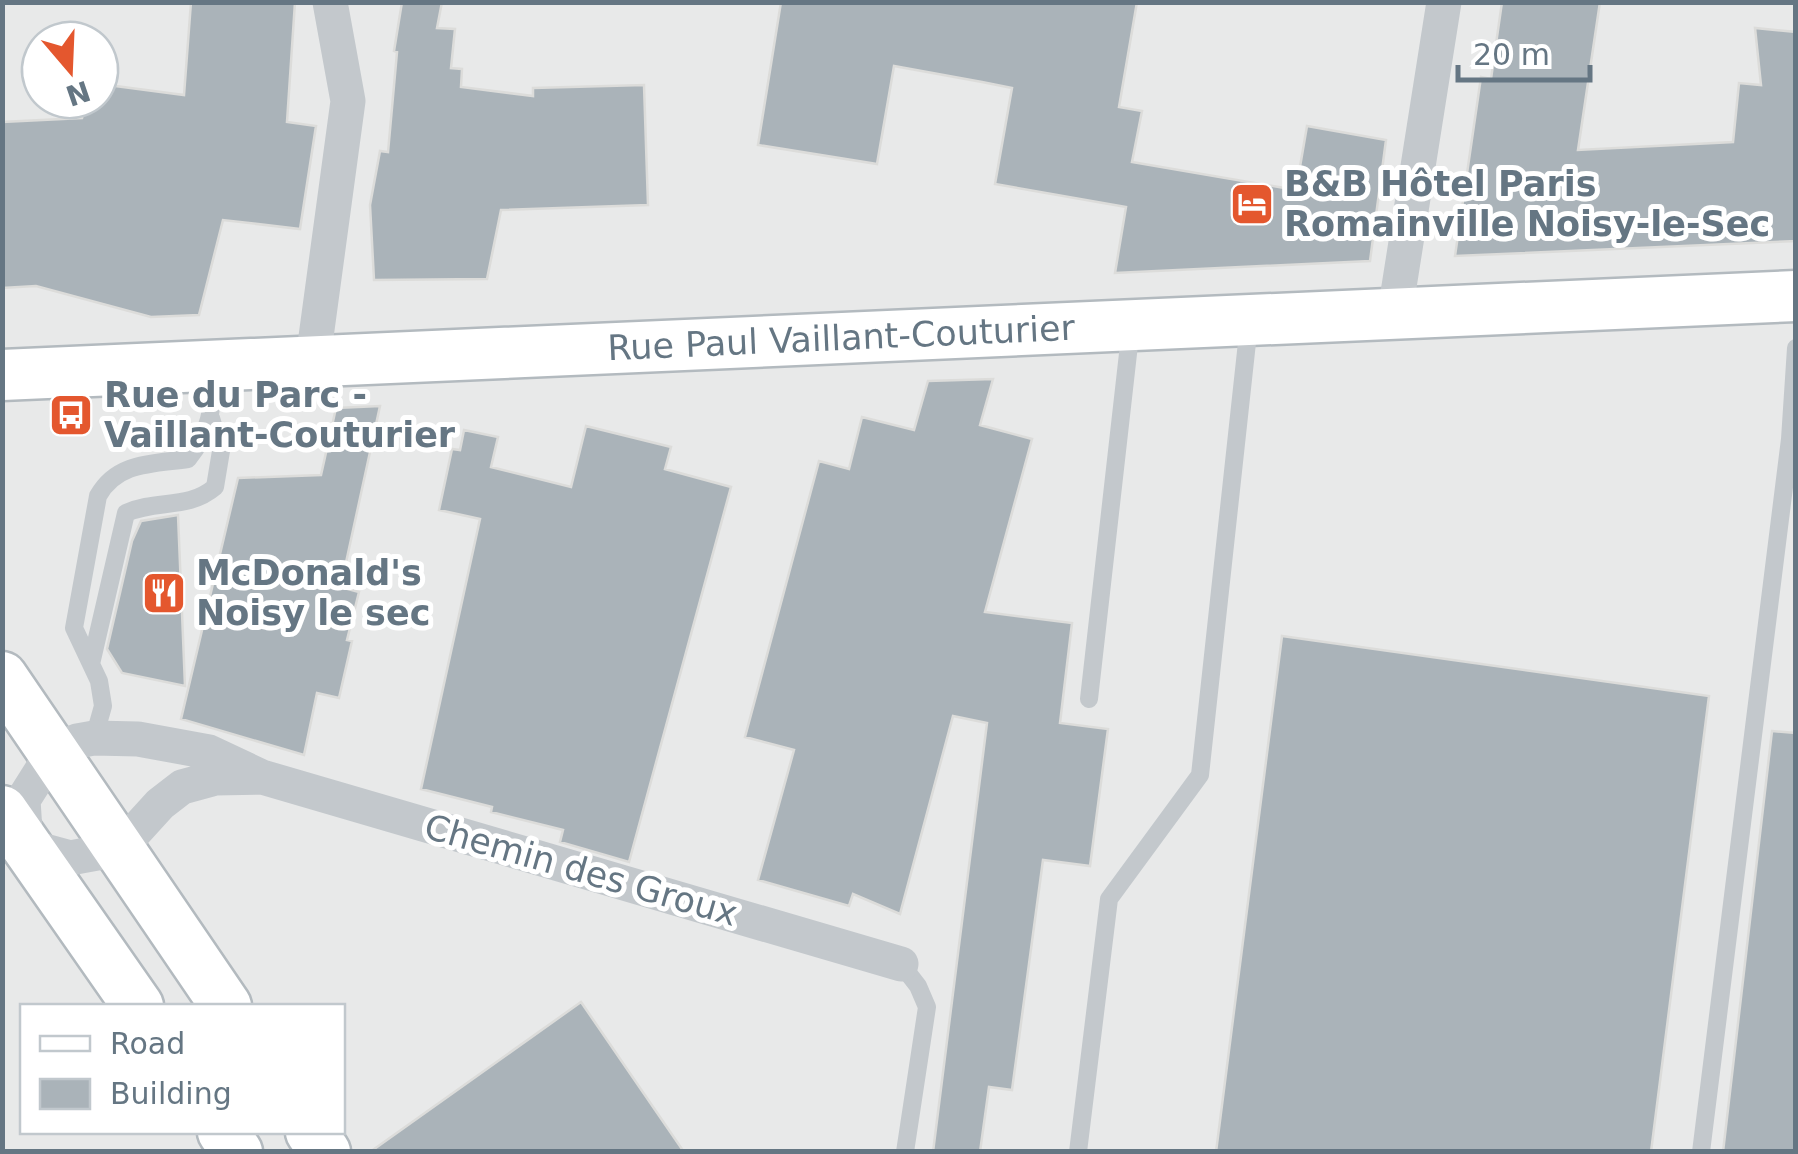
<svg xmlns="http://www.w3.org/2000/svg" width="1798" height="1154" font-family="'DejaVu Sans',sans-serif">
	<style>
		.built { fill: #e8e9e9; fill-rule: evenodd }
		.building { fill: #aab3b9; stroke: #dcdcda; stroke-width: 2.5 }
		.lines { fill: none; stroke-linecap: round; stroke-linejoin: round }
		.secondary-casing { stroke: #b3babf; stroke-width: 55 }
		.lane { stroke: #c3c8cc; stroke-width: 18 }
		.street { stroke: #c3c8cc; stroke-width: 35 }
		.secondary { stroke: #fff; stroke-width: 50 }
		.labels { text-anchor: middle; dominant-baseline: central; stroke-width: 10; stroke-linejoin: round; paint-order: stroke }
		.poi-label { font-size: 35px; font-weight: bold; fill: #657683; stroke: #fff; text-anchor: start }
		.street-label { font-size: 35px; fill: #657683; stroke: #fff }
	</style>
	<rect width="100%" height="100%" fill="#fafaf8"/>
	<!-- built -->
	<path class="built" d="M2 3H1795V1151H3ZM40 40H100V100H40ZM22 1006H342V1132H22Z"/>
	<!-- building -->
	<path class="building" d="M191 2H295L287 122 316 126 300 229 223 220 199 315 151 317 36 286 2 288V122L82 118 87 100H100V84L184 95Z
		M402 2H442L437 28 455 29 451 68 462 69 461 87 533 96V88L644 85 648 205 501 210 487 279 374 280 370 205 380 151 388 152 397 52 394 51Z
		M781 2H1137L1119 107 1142 111 1132 162 1296 190 1307 126 1386 140 1370 261 1115 273 1126 207 995 184 1012 88 982 82 894 66 877 164 758 145Z
		M1502 2H1600L1578 150 1733 142 1739 83 1761 85 1755 28 1796 32V241L1455 256 1481 77 1491 79Z
		M993 379 980 425 1032 439 985 612 1072 623 1060 723 1108 729 1090 866 1043 860 1012 1090 989 1087 980 1152H933L987 723 953 716 900 914 853 894 849 906 758 880 794 750 745 737 819 461 849 469 862 417 914 430 928 381Z
		M380 406 342 581 349 582 348 589 359 592 347 640 352 641 339 698 317 693 304 755 181 719 238 478 321 475 336 408Z
		M586 426 671 447 665 469 731 487 629 862 560 842 563 830 491 812 492 807 421 789 480 519 439 510 452 449 460 450 464 430 498 437 491 467 571 487Z
		M178 515 185 686 122 673 107 649 132 541 141 521Z
		M1282 636 1709 696 1651 1152H1216Z
		M1772 731 1796 733V1152H1723Z
		M581 1002 684 1152H370Z"/>
	<g class="lines">
		<!-- secondary casing -->
		<g class="secondary-casing">
			<g id="secondary">
				<path id="s1" d="M2 375 1796 296"/>
				<path d="M2 677 226 1006"/>
				<path d="M2 811 138 1006"/>
				<path d="M223 1132 237 1152"/>
				<path d="M311 1132 325 1152"/>
			</g>
		</g>
		<!-- lane -->
		<path class="lane" d="M91 664 126 513C157 499 188 510 215 487L221 451 211 418
			M1089 699 1131 327
			M94 738 103 706 99 681 74 628 98 496C117 462 152 464 188 459 213 427 212 409 213 369
			M901 964 918 986 927 1007 905 1152
			M1078 1152 1109 899 1200 775 1249 324
			M1701 1152 1790 439 1796 348"/>
		<!-- street -->
		<path class="street" d="M1395 312 1444 2
			M313 359 348 101 330 2
			M262 777 215 778 182 787 160 804 119 849 70 858 26 846 23 800 54 751 77 741 94 738 138 739 209 752 262 777 901 964"/>
		<!-- secondary -->
		<use href="#secondary" class="secondary"/>
	</g>
	<!-- icons -->
	<defs>
		<g id="hotel-square" transform="scale(2.25)"><rect x="-9" y="-9" width="18" height="18" rx="4" fill="#e4572e" stroke="#fff"/><path d="M-6-4.5h1.5V1H6V5H4.5V3h-9V5H-6ZM-4 0a1.8 1.8 0 1 1 3.6 0ZM.5 0V-2.5h3Q6-2.5 6 0Z" fill="#fff"/></g>
		<g id="bus-square" transform="scale(2.25)"><rect x="-9" y="-9" width="18" height="18" rx="4" fill="#e4572e" stroke="#fff"/><path d="M-5-6H5V4H4V6H2V4H-2V6H-4V4H-5ZM-3.5-4V0h7V-4ZM-3.5 1.2v1.5H-2V1.2ZM2 1.2v1.5H3.5V1.2Z" fill="#fff"/></g>
		<g id="restaurant-square" transform="scale(2.25)"><rect x="-9" y="-9" width="18" height="18" rx="4" fill="#e4572e" stroke="#fff"/><path d="M-5-6h1v4h1v-4h1v4h1v-4h1v5L-1.5 .5V6h-2V.5L-5-1ZM5-6V6H3V1.5H1.5Q1.5-4 5-6Z" fill="#fff"/></g>
	</defs>
	<g fill-rule="evenodd">
		<use href="#hotel-square" x="1252" y="204"/>
		<use href="#bus-square" x="71" y="415"/>
		<use href="#restaurant-square" x="164" y="593"/>
	</g>
	<g class="labels">
		<!-- poi labels -->
		<g class="poi-label">
			<text x="1284" y="184">B&amp;B Hôtel Paris<tspan x="1284" dy="40">Romainville Noisy-le-Sec</tspan></text>
			<text x="104" y="395">Rue du Parc -<tspan x="104" dy="40">Vaillant-Couturier</tspan></text>
			<text x="196" y="573">McDonald's<tspan x="196" dy="40">Noisy le sec</tspan></text>
		</g>
		<!-- street labels -->
		<g class="street-label">
			<text stroke="none"><textPath href="#s1" startOffset="840">Rue Paul Vaillant-Couturier</textPath></text>
			<text transform="translate(581 870) rotate(16)">Chemin des Groux</text>
		</g>
	</g>
	<!-- border -->
	<rect width="1798" height="1154" fill="none" stroke="#657683" stroke-width="10"/>
	<!-- legend -->
	<rect x="20" y="1004" width="325" height="130" fill="#ffffff" stroke="#c1c8cd" stroke-width="2.5"/>
	<rect x="40" y="1036" width="50" height="15" fill="#ffffff" stroke="#c1c8cd" stroke-width="2.5"/>
	<text x="110" y="1054" font-size="30" fill="#657683">Road</text>
	<rect x="40" y="1079" width="50" height="30" fill="#aab3b9" stroke="#c1c8cd" stroke-width="2.5"/>
	<text x="110" y="1104" font-size="30" fill="#657683">Building</text>
	<!-- north arrow -->
	<g transform="translate(70 70) rotate(161)"><circle r="48" fill="#ffffff" stroke="#c1c8cd" stroke-width="2.5"/>
	<path d="M0-8L18 38L0 25L-18 38Z" fill="#e4572e"/>
	<text y="-15" font-size="28" font-weight="bold" text-anchor="middle" fill="#657683">N</text>
	</g>
	<!-- scale -->
	<path d="M1458 65v15h132v-15" fill="none" stroke="#657683" stroke-width="5"/>
	<text x="1473" y="65" font-size="30" fill="#657683" stroke="#ffffff" stroke-width="8" paint-order="stroke">20 m</text>
</svg>
